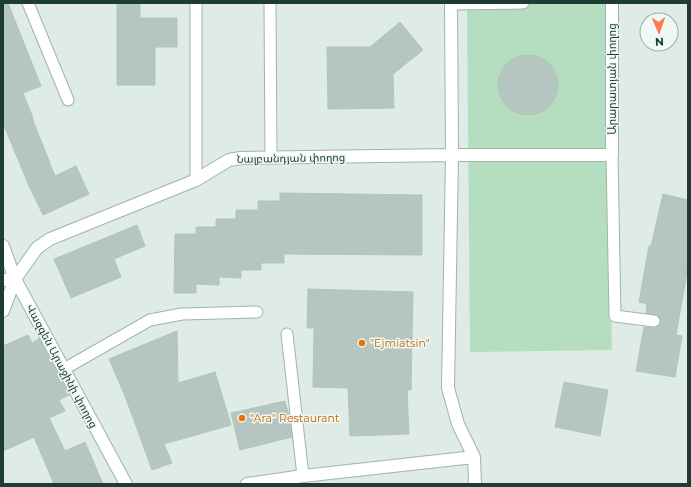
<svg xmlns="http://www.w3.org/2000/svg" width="691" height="487" font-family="Montserrat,'Noto Sans Armenian',sans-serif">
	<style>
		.green { fill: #b5dec1 }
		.building { fill: #b4c6bf; stroke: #b0c5bd }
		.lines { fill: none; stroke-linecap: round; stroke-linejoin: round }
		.service-casing { stroke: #a1b3ad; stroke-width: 13 }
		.minor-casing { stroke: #a1b3ad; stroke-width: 14 }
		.tertiary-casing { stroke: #a1b3ad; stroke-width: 14 }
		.service { stroke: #fff; stroke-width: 11 }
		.minor { stroke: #fff; stroke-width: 12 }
		.tertiary { stroke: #fff; stroke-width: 12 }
		.food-dot { fill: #e8710a; stroke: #eff8f3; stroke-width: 1.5 }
		.labels { text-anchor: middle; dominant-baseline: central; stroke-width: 3; stroke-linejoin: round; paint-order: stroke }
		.street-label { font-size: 11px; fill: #1f3c34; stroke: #eff8f3 }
		.food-label { font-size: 11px; fill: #c56008; stroke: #eff8f3; text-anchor: start }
	</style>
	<rect width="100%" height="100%" fill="#deebe6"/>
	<!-- green -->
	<path class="green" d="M467 3H606L612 350 470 352Z"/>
	<!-- building -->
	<path class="building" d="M3 3H8L41 86 23 93 33 118H32L55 176 76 166 89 194 43 215 29 186 3 123Z
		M117 3H140V18H177V47H155V85H117Z
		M400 22 423 50 393 74 394 108 328 109 327 47H370Z
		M498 85a30 30 0 1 1 60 0a30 30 0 1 1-60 0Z
		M280 193 422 195V255L284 254V263H261V270H241V278L219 277V285L196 284V293H174L175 234H196V227H216V219H236V210H258V201H280Z
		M663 194 688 200V267L676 335 682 336 675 377 636 371 644 327 656 328 661 322 660 318 658 315 646 313 647 304 639 302 649 246H651Z
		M137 225 145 246 114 259 121 277 71 298 54 259Z
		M308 289 413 292 411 390H407L409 434 350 436 348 388 313 387 314 328H307Z
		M177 331 178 383 215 372 231 425 164 444 172 463 152 470 125 396 109 359Z
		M28 335 32 343 39 339 69 395 59 400 65 411 49 418 65 451 85 442 103 484H54L34 437 3 451V346Z
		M564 382 608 390 600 436 555 427Z
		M285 401 290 419 292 437 240 450 231 413Z"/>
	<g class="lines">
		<!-- service casing -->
		<g class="service-casing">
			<path id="service" d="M28 3 68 100
				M270 3 271 158
				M451 4 523 3
				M612 155 615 316 654 321
				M196 180V3
				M287 334 303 476
				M64 369 150 320 182 314 257 312"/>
		</g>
		<!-- minor casing -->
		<g class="minor-casing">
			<path id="minor" d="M451 3 452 155 448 388 458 424 474 457 475 484
				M3 280 15 279 37 248 50 239 196 180 229 160 241 158 452 155H612V3
				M247 484 303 476 474 457"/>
		</g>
		<!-- tertiary casing -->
		<g class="tertiary-casing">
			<path id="tertiary" d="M3 246 15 279 126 484
				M3 311 15 279"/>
		</g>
		<!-- service -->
		<use href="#service" class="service"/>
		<!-- minor -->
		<use href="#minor" class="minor"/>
		<!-- tertiary -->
		<use href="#tertiary" class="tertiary"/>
	</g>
	<!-- markers -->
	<g class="food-dot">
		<circle cx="362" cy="343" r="4"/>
		<circle cx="242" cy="418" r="4"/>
	</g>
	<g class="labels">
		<!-- street labels -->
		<g class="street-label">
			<text transform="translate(612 79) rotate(-90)">Արարատյան փողոց</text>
			<text transform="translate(291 158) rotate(-1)">Նալբանդյան փողոց</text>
			<text transform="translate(62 366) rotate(62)">Վազգեն Արաջինի փողոց</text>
		</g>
		<!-- food labels -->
		<g class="food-label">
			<text x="370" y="343">"Ejmiatsin"</text>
			<text x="250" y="418">"Ara" Restaurant</text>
		</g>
	</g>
	<!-- border -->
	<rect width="691" height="487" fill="none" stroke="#1f3c34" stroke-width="8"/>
	<!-- north arrow -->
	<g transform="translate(659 32) rotate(178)"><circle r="19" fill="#eff8f3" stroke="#9cada7"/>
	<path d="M0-3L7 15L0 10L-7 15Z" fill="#fc7a4c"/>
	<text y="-6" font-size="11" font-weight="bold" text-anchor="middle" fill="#1f3c34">N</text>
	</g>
</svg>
